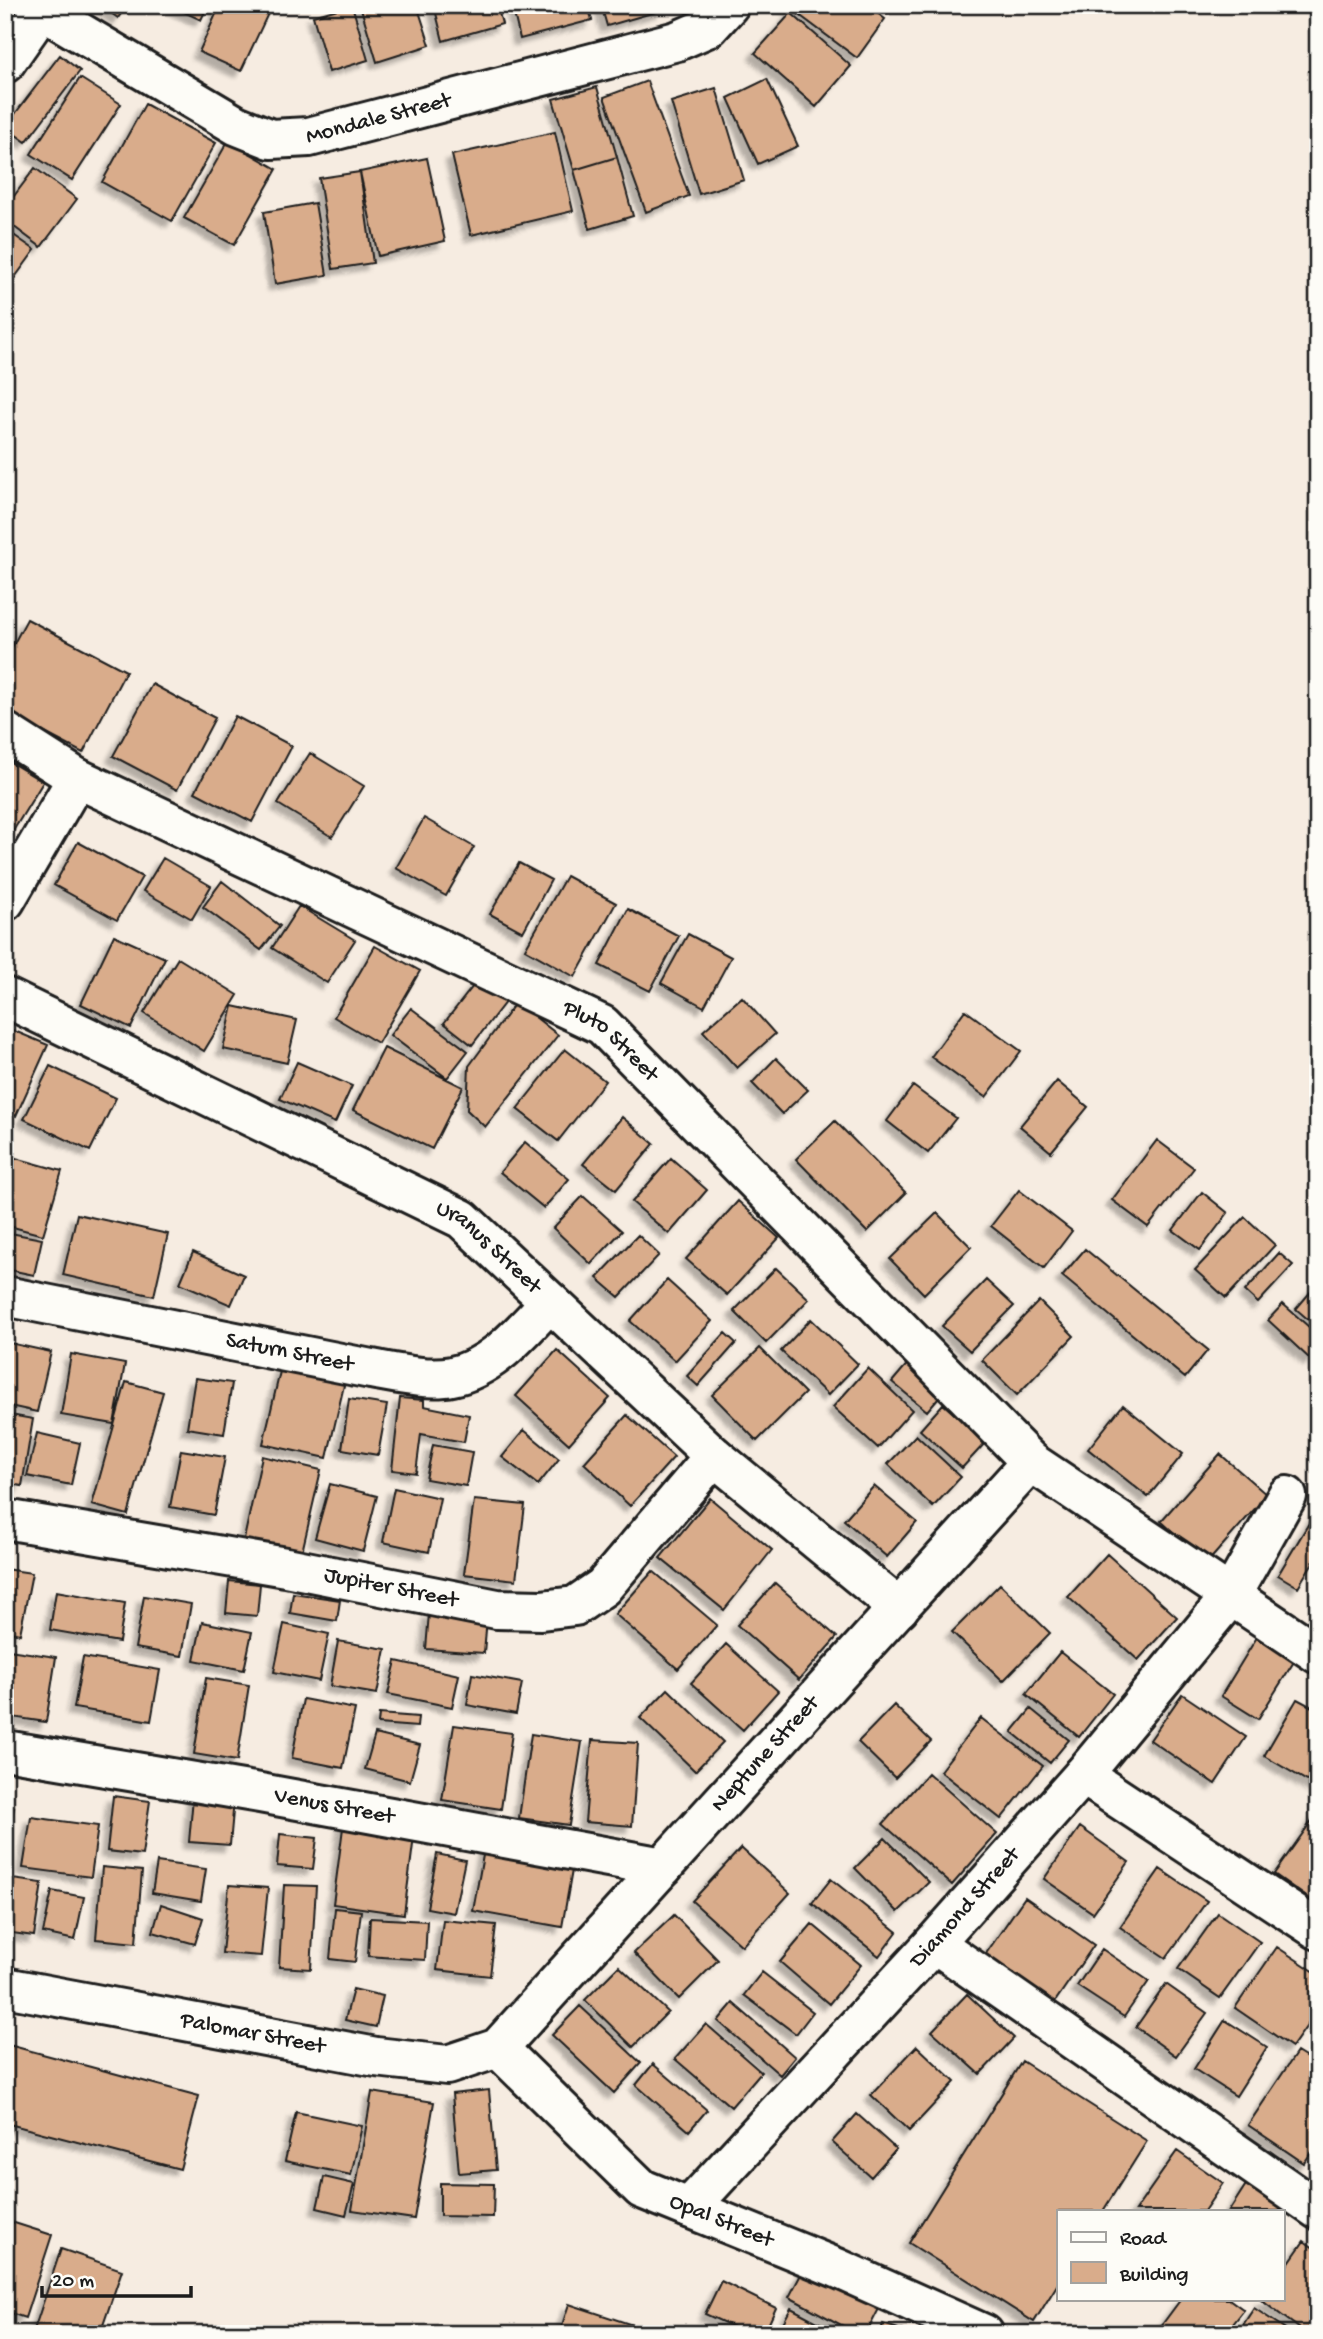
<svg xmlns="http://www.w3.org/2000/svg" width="1323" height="2339" font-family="'Gochi Hand',sans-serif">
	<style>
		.building { fill: #d9ac8b; stroke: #1c1c1c; stroke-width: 2; filter: url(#shadow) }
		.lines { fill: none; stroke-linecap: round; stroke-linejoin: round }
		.street-casing { stroke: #1c1c1c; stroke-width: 44 }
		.street { stroke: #fdfcf7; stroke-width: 38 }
		.labels { text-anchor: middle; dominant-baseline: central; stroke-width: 5; stroke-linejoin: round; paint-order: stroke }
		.street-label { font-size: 23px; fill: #1c1c1c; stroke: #fdfcf7 }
	</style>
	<defs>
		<filter id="shadow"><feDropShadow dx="-6" dy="6" stdDeviation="2" flood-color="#0004"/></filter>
	</defs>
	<rect width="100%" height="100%" fill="#f6ece1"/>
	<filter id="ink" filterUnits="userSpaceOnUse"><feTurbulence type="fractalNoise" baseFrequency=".0143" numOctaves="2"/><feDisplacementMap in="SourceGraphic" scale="14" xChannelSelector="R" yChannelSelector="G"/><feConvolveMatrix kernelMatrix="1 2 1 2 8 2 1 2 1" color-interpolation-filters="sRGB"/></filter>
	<g filter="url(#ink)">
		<!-- building -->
		<path class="building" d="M100 5H127L118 18Z
			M169 5H208L201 20Z
			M220 5H272L241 71 199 52Z
			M352 5 368 60 329 72 313 16Z
			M360 5H417L430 45 377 62Z
			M434 5H497L502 24 443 41Z
			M512 5H588L592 20 520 39Z
			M601 5H660L662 10 607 26Z
			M786 5H867L885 19 857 58Z
			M791 13 851 66 816 107 755 53Z
			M60 55 80 71 26 142 5 127Z
			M80 78 121 104 72 180 31 154Z
			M767 79 798 146 758 164 728 98Z
			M647 81 689 196 646 212 604 97Z
			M597 87 617 157 574 170 553 99Z
			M716 88 744 180 699 194 671 102Z
			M145 104 216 143 172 221 102 182Z
			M555 132 573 211 471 235 452 155Z
			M228 141 277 169 234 245 184 218Z
			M617 157 633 216 590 229 574 170Z
			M427 158 445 241 378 256 360 172Z
			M35 168 77 199 41 247 5 220V208Z
			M360 172 373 263 333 269 319 178Z
			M315 203 327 275 275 284 264 212Z
			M5 229 35 250 5 291Z
			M27 619 126 671 83 753 5 712V660Z
			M152 684 215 718 177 790 113 756Z
			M235 716 292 746 252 822 195 792Z
			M310 753 364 786 332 837 278 804Z
			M5 759 43 782 5 844Z
			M424 818 474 847 446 896 396 868Z
			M78 842 142 877 117 920 54 885Z
			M163 858 211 886 192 919 143 891Z
			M519 863 551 880 523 932 490 914Z
			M566 876 616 903 575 977 525 949Z
			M222 881 280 926 261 950 203 907Z
			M299 906 355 940 327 983 272 948Z
			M628 909 679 936 650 991 599 965Z
			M688 934 731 957 704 1007 661 983Z
			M114 935 165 958 131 1028 81 1004Z
			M375 946 420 971 378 1043 334 1017Z
			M178 958 238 995 204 1051 144 1013Z
			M481 976 509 997 472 1045 444 1023Z
			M742 997 775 1034 737 1068 703 1031Z
			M516 1002 558 1035 485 1127 467 1110 469 1066Z
			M233 1006 297 1020 287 1063 223 1049Z
			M411 1008 468 1051 447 1078 390 1035Z
			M965 1010 1021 1051 986 1097 931 1057Z
			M5 1027 48 1045 16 1116 5 1112Z
			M384 1048 463 1087 432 1149 353 1110Z
			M565 1049 605 1081 558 1141 517 1109Z
			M776 1058 808 1090 782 1114 752 1083Z
			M297 1062 352 1086 335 1123 280 1099Z
			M50 1066 116 1098 90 1151 24 1119Z
			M1057 1081 1088 1107 1051 1152 1020 1126Z
			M913 1086 956 1118 928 1153 887 1121Z
			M622 1117 654 1144 616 1190 583 1164Z
			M835 1121 906 1193 867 1232 796 1159Z
			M1157 1140 1194 1168 1148 1227 1112 1200Z
			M525 1142 569 1179 544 1208 500 1172Z
			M5 1155 62 1171 43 1235 5 1225Z
			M671 1158 707 1190 669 1234 632 1202Z
			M1019 1190 1072 1231 1044 1268 991 1226Z
			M1202 1192 1228 1213 1200 1250 1173 1230Z
			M583 1196 622 1231 591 1264 553 1228Z
			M738 1201 779 1238 727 1295 686 1259Z
			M937 1213 971 1247 924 1294 890 1259Z
			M77 1214 168 1234 154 1296 63 1275Z
			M1245 1217 1275 1245 1226 1298 1195 1270Z
			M5 1232 42 1239 34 1275 5 1269Z
			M638 1235 659 1255 619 1297 597 1278Z
			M1085 1249 1208 1350 1185 1378 1062 1276Z
			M193 1252 244 1275 231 1305 180 1283Z
			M1279 1253 1293 1265 1258 1303 1245 1291Z
			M776 1268 809 1299 766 1343 734 1311Z
			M667 1280 712 1321 675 1361 630 1321Z
			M986 1280 1014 1306 970 1351 942 1326Z
			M1318 1283V1328L1296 1309Z
			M1039 1301 1074 1336 1017 1395 982 1360Z
			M1283 1304 1318 1335V1350L1310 1359 1268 1320Z
			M811 1319 858 1364 828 1395 781 1351Z
			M725 1333 736 1343 698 1386 687 1376Z
			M5 1342 51 1352 37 1412 5 1405Z
			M760 1348 805 1393 757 1441 712 1395Z
			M557 1350 610 1398 569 1444 516 1396Z
			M71 1354 125 1364 114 1424 61 1415Z
			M909 1362 944 1391 927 1411 892 1382Z
			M281 1367 345 1381 327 1458 263 1444Z
			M868 1368 912 1410 878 1448 833 1407Z
			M195 1378 232 1383 224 1434 187 1428Z
			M126 1382 163 1392 128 1515 92 1505Z
			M400 1398 424 1400V1406L469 1415 464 1442 421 1434 416 1473 392 1470Z
			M349 1399 387 1405 378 1455 342 1449Z
			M943 1404 986 1442 962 1468 920 1430Z
			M1123 1405 1183 1454 1148 1497 1088 1449Z
			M5 1414 33 1419 22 1486 5 1483Z
			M627 1415 674 1457 630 1506 584 1463Z
			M524 1430 559 1459 538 1485 502 1457Z
			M37 1433 80 1443 71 1485 27 1476Z
			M916 1435 961 1477 933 1507 888 1464Z
			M433 1445 472 1452 466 1486 426 1479Z
			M181 1450 225 1457 214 1515 170 1507Z
			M1220 1454 1267 1495 1207 1563 1161 1521Z
			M262 1456 321 1470 302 1552 244 1539Z
			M330 1484 377 1496 363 1551 315 1538Z
			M874 1486 917 1522 887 1557 844 1520Z
			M394 1488 440 1498 429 1552 383 1542Z
			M710 1498 772 1550 724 1610 660 1558Z
			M474 1500 525 1505 516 1580 464 1574Z
			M1318 1508V1554L1298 1587 1278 1575Z
			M1107 1554 1177 1617 1138 1660 1068 1597Z
			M5 1569 32 1573 20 1634 5 1631Z
			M653 1571 717 1625 678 1669 615 1614Z
			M229 1581 260 1584 257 1616 226 1613Z
			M775 1583 837 1637 799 1680 737 1625Z
			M1000 1584 1050 1633 1003 1681 952 1632Z
			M56 1591 125 1603 119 1642 50 1630Z
			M293 1593 340 1600 337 1621 290 1613Z
			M144 1596 191 1604 182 1656 135 1648Z
			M429 1613 487 1618 484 1653 426 1649Z
			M202 1622 252 1632 244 1670 194 1660Z
			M284 1624 329 1634 319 1681 274 1672Z
			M1257 1637 1295 1660 1258 1719 1221 1696Z
			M338 1641 386 1649 377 1694 330 1686Z
			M726 1644 778 1691 743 1730 691 1683Z
			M9 1650 56 1657 46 1722 5 1716V1673Z
			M1060 1652 1113 1694 1079 1737 1026 1694Z
			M83 1657 160 1670 151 1721 74 1708Z
			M396 1661 459 1675 452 1707 388 1694Z
			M472 1674 522 1683 516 1714 467 1705Z
			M206 1678 249 1685 237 1761 194 1754Z
			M668 1689 723 1742 695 1771 640 1718Z
			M1182 1694 1246 1737 1215 1784 1150 1740Z
			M303 1699 355 1709 343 1768 292 1758Z
			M1297 1699 1318 1710V1782L1316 1786 1264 1756Z
			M894 1705 931 1741 895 1778 858 1742Z
			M1031 1709 1069 1740 1050 1763 1012 1732Z
			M379 1714 418 1717 417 1727 378 1724Z
			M981 1718 1043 1766 1001 1819 940 1771Z
			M454 1725 512 1733 501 1809 442 1800Z
			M375 1734 420 1745 410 1781 365 1769Z
			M531 1734 582 1742 569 1825 519 1818Z
			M592 1740 638 1743 632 1826 585 1822Z
			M928 1773 997 1834 952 1885 883 1824Z
			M194 1786 235 1789 230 1845 189 1842Z
			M113 1796 150 1801 142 1855 107 1851Z
			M5 1806 14 1807 5 1851Z
			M1318 1812V1905L1274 1874Z
			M31 1817 98 1826 91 1877 23 1868Z
			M344 1820 415 1829 404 1914 333 1904Z
			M1080 1827 1129 1862 1093 1913 1044 1879Z
			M280 1834 317 1838 313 1869 277 1866Z
			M885 1838 929 1882 898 1912 855 1868Z
			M485 1844 574 1859 562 1927 473 1911Z
			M741 1848 790 1893 742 1946 692 1901Z
			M437 1854 465 1860 454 1913 427 1908Z
			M157 1862 206 1869 201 1901 152 1893Z
			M102 1867 142 1871 136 1943 96 1939Z
			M1160 1869 1207 1901 1166 1958 1120 1927Z
			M5 1878 42 1883 34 1936 5 1932Z
			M831 1879 897 1932 879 1956 812 1903Z
			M229 1885 268 1888 261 1956 222 1953Z
			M284 1885 316 1886 311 1969 279 1967Z
			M52 1891 84 1897 75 1940 43 1933Z
			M1025 1897 1094 1945 1054 2003 985 1955Z
			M161 1904 203 1918 195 1944 153 1932Z
			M335 1908 361 1911 355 1962 330 1959Z
			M1218 1913 1260 1942 1220 1998 1178 1969Z
			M674 1915 718 1960 679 1999 634 1953Z
			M370 1918 427 1921 425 1960 368 1956Z
			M443 1920 496 1925 490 1976 437 1970Z
			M812 1924 861 1965 829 2004 780 1962Z
			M1277 1947 1318 1974V2010L1292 2047 1235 2008Z
			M1102 1949 1149 1981 1124 2017 1077 1986Z
			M619 1966 668 2012 633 2047 585 2000Z
			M762 1972 813 2012 796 2034 744 1995Z
			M1166 1984 1207 2013 1176 2056 1136 2027Z
			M353 1989 383 1996 376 2027 345 2020Z
			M967 1994 1014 2038 980 2074 932 2031Z
			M733 2003 795 2057 780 2075 718 2021Z
			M580 2006 641 2063 614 2093 552 2035Z
			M1225 2020 1267 2047 1236 2096 1194 2069Z
			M706 2024 761 2072 731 2107 675 2059Z
			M5 2044 199 2096 180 2169 5 2123Z
			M917 2046 955 2082 909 2131 871 2095Z
			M1297 2052 1318 2065V2143L1304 2163 1248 2125Z
			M1022 2061 1147 2141 1103 2211H1059V2282L1034 2322 909 2243Z
			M653 2064 707 2110 689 2131 636 2085Z
			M489 2090 496 2170 459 2173 452 2094Z
			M372 2092 434 2102 414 2219 352 2210Z
			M296 2112 362 2126 351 2175 285 2161Z
			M857 2114 896 2149 871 2177 832 2142Z
			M1177 2151 1223 2183 1204 2211H1135Z
			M324 2177 354 2184 346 2215 317 2208Z
			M440 2183 494 2184 493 2217 440 2216Z
			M1247 2183 1289 2210 1283 2220V2211H1229Z
			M5 2220 52 2235 25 2318 5 2311Z
			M1304 2241 1318 2251V2334H1307L1261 2300 1283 2299V2271Z
			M61 2249 122 2270 100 2334H46L34 2330Z
			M807 2263 882 2303 866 2334H858L789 2297Z
			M721 2281 776 2308 764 2334H749L705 2314Z
			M1181 2299H1229L1244 2310 1225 2334H1172L1161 2326Z
			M569 2304 648 2330 646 2334H559Z
			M791 2308 829 2328 826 2334H777Z
			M1254 2308 1293 2334H1237Z
			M883 2324 914 2334H880Z"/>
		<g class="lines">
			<!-- street casing -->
			<g class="street-casing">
				<g id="street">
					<path id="s1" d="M42 10 236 125 271 139 309 137 677 41 709 27 729 5"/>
					<path d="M5 63 42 10"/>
					<path id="s2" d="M5 732 77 778 602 1025 1031 1462 1318 1654"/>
					<path d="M5 901 77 778"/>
					<path id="s3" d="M5 997 462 1219 714 1456 899 1608"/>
					<path id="s4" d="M5 1296 371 1369C394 1373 429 1381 452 1376 493 1368 522 1331 550 1302"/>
					<path id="s5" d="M5 1519 286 1567 497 1609 541 1610 575 1606 603 1587 714 1456"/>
					<path id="s6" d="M5 1750 260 1793 663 1867"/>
					<path d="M1083 1775 1318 1930"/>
					<path d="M934 1943 1318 2210"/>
					<path id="s7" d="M5 1987 376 2057 447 2065 498 2048 1031 1462"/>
					<path id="s8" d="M498 2048 642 2189 837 2268 984 2334"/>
					<path id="s9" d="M689 2208 934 1943 1083 1775 1230 1597 1287 1496"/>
				</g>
			</g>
			<!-- street -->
			<use href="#street" class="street"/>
		</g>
	</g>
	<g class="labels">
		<!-- street labels -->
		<g class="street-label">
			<text stroke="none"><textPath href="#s1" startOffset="373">Mondale Street</textPath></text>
			<text stroke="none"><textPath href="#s2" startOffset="682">Pluto Street</textPath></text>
			<text stroke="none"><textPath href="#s3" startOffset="546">Uranus Street</textPath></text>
			<text stroke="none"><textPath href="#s4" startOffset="290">Saturn Street</textPath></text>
			<text stroke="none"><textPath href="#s5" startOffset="392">Jupiter Street</textPath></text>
			<text stroke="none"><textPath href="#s7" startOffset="900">Neptune Street</textPath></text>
			<text stroke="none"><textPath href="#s6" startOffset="334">Venus Street</textPath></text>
			<text stroke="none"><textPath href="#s9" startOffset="408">Diamond Street</textPath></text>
			<text stroke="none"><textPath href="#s7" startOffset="252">Palomar Street</textPath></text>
			<text stroke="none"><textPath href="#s8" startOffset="287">Opal Street</textPath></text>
		</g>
	</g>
	<!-- margin -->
	<rect width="1323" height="2339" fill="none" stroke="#fdfcf7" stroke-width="28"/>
	<rect x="14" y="14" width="1295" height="2311" fill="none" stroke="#1c1c1c" stroke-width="2.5" filter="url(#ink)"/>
	<!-- legend -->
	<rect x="1057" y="2210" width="228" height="91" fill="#fdfcf7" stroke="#a3a29f" stroke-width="2"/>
	<rect x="1071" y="2232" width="35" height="10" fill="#fdfcf7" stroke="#a3a29f" stroke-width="2"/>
	<text x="1120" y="2244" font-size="21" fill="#1c1c1c">Road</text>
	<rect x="1071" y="2262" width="35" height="21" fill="#d9ac8b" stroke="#a3a29f" stroke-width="2"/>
	<text x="1120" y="2280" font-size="21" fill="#1c1c1c">Building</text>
	<!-- scale -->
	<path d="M42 2286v10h149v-10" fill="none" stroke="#1c1c1c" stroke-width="3.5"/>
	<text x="52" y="2286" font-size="21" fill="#1c1c1c" stroke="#fdfcf7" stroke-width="5" paint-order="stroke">20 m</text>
</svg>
